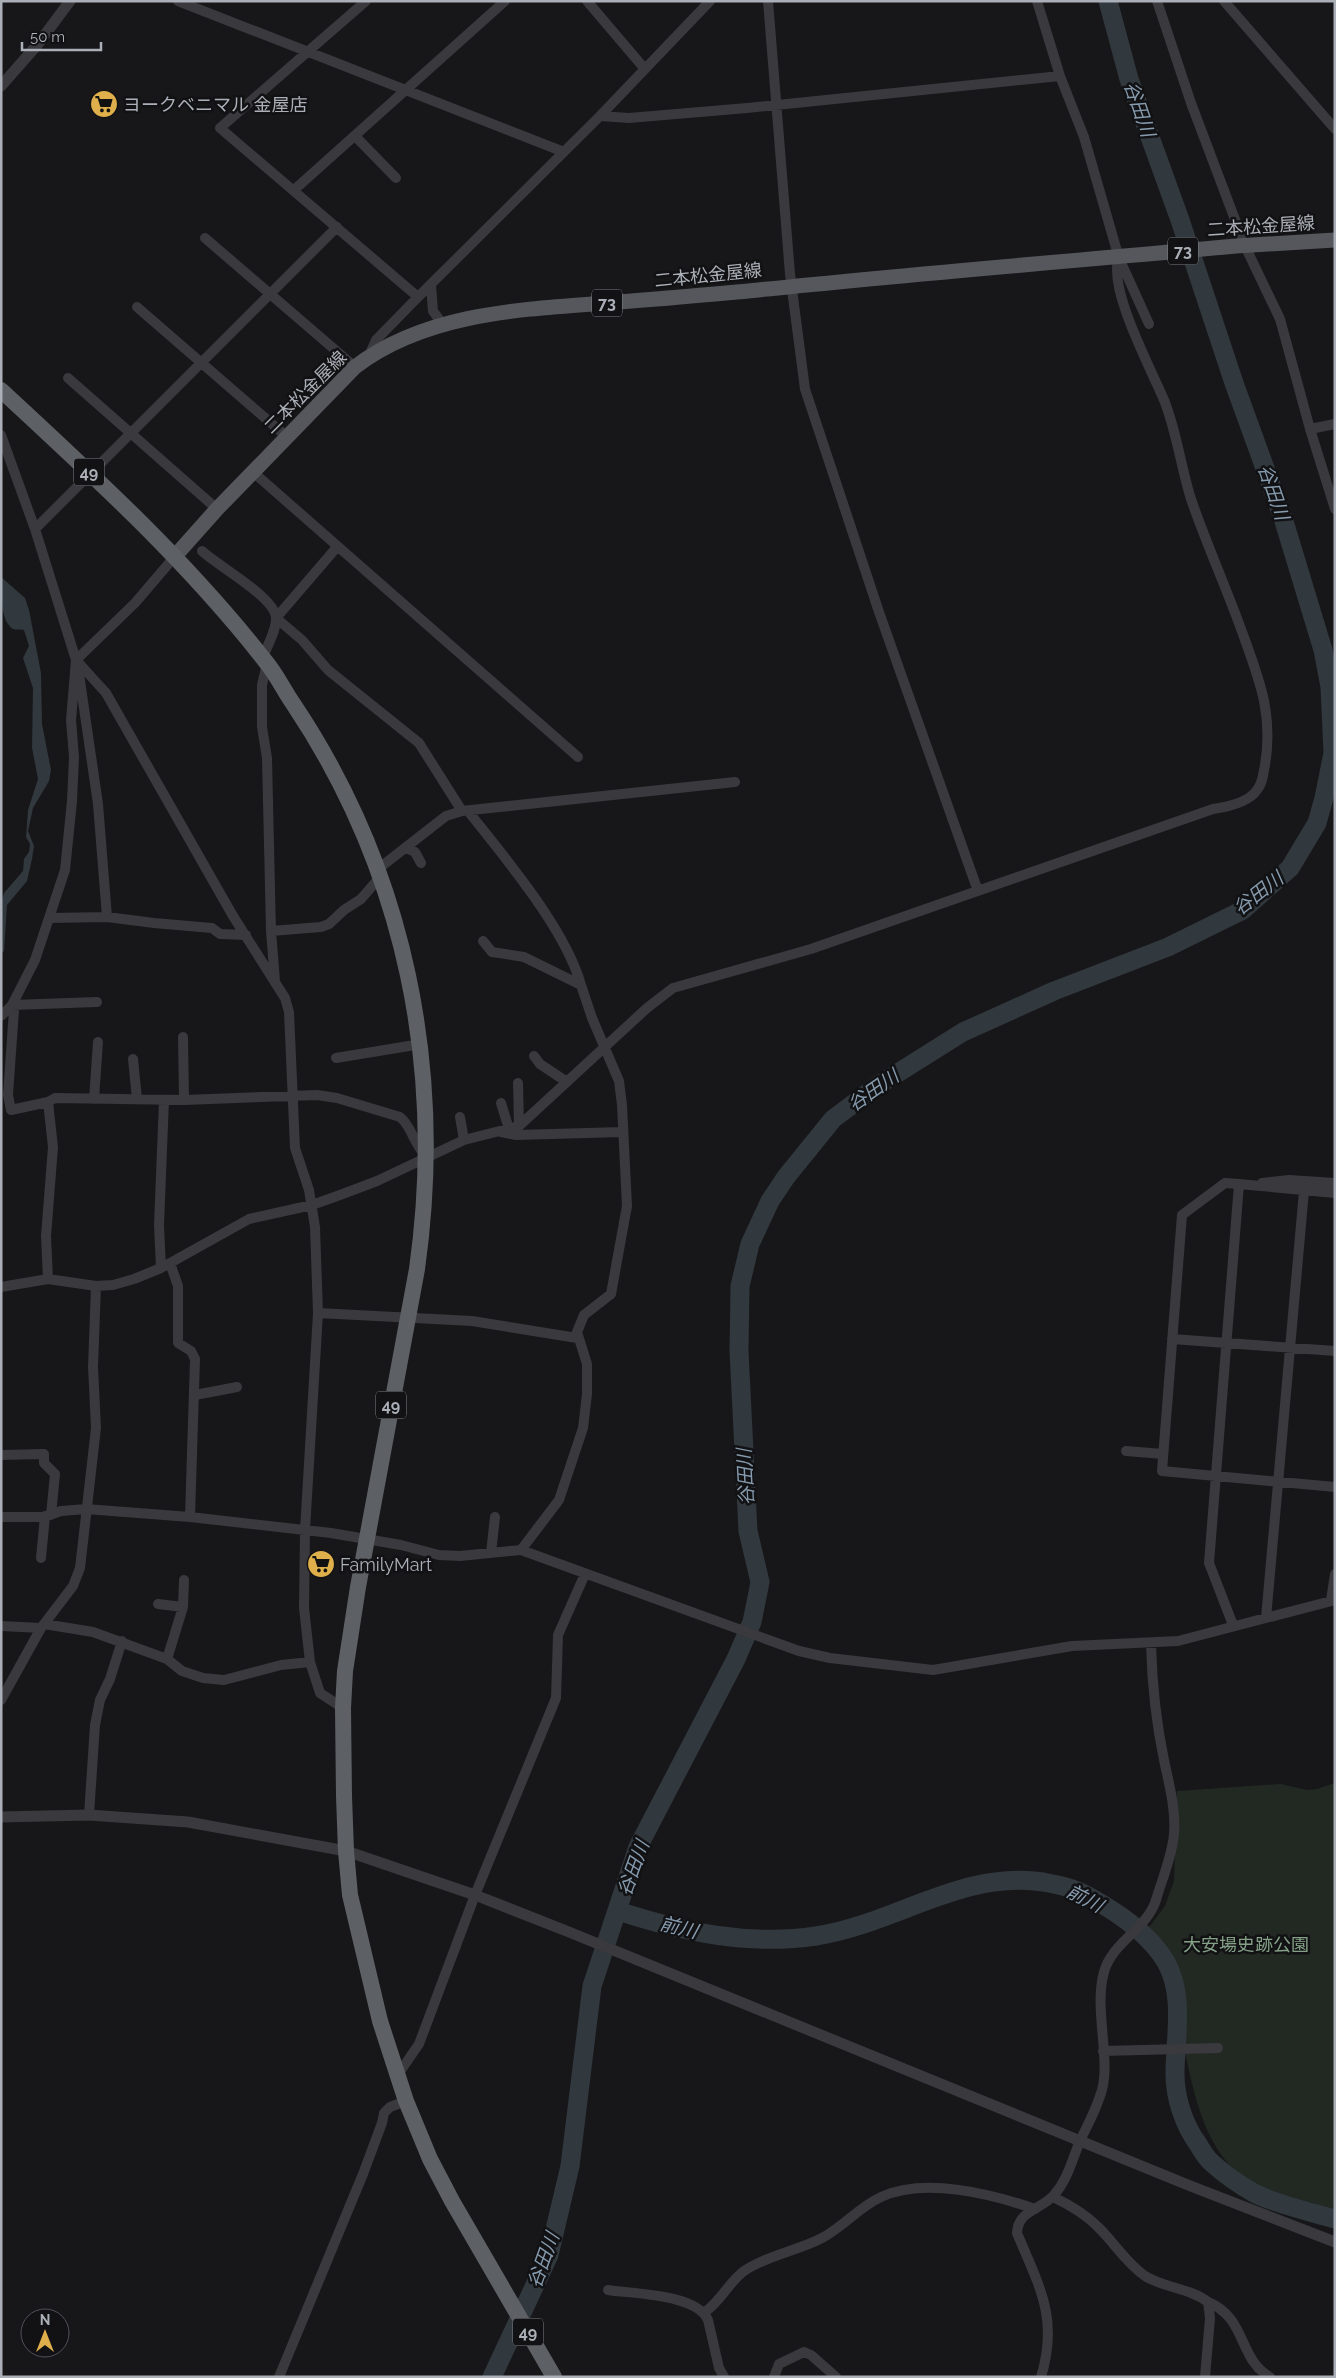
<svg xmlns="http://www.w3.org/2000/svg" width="1336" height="2378" font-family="Raleway,'Noto Sans JP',sans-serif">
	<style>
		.green { fill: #222923 }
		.water { fill: #31383e }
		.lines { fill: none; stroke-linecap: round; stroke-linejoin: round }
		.stream { stroke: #31383e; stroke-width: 3 }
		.river { stroke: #31383e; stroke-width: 19 }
		.minor { stroke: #39393e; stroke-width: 10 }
		.tertiary { stroke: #39393e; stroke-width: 11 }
		.primary { stroke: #55575c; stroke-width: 15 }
		.trunk { stroke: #5d6065; stroke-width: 16 }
		.labels { text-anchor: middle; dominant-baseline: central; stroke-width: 5; stroke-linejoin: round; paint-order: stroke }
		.shield { fill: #121214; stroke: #7d8086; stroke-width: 1 }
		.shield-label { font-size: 16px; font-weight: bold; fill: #abafb7 }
		.poi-label { font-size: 18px; fill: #abafb7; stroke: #121214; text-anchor: start }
		.street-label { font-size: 18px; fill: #abafb7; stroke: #121214 }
		.park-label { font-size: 18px; fill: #84a086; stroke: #121214 }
		.water-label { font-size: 19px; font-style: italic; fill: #869bae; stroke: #121214 }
	</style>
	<rect width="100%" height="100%" fill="#171719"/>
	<!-- green -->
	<path class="green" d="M1335 1783V2209C1305 2200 1254 2191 1233 2169 1196 2130 1192 2076 1179 2028 1171 1995 1159 1962 1147 1930L1165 1906 1174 1881 1177 1791 1281 1784 1307 1790 1317 1789Z"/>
	<!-- water -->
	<path class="water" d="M1 577 25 598 29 610 41 673 42 724 51 770 49 781 33 808 28 831 34 846 32 859 27 881 7 905 4 951 1 954V902L4 893 23 871 24 859 29 852 30 844 26 837 28 810 38 779 32 748 33 688 23 658 29 646 24 630C20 629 16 630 13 629 0 621 1 591 1 577Z"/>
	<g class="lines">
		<!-- stream -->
		<path class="stream" d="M1332 759H1335"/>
		<!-- river -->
		<path class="river" d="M618 1911C683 1932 748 1946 816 1936 895 1924 961 1870 1043 1882 1059 1885 1074 1888 1088 1896 1117 1912 1149 1933 1166 1962 1185 1996 1175 2037 1175 2074 1175 2098 1184 2125 1198 2144 1202 2151 1206 2158 1212 2163 1224 2174 1240 2185 1254 2193 1275 2204 1311 2212 1335 2219
			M492 2377 549 2255 570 2166 592 1986 638 1847 736 1659 752 1622 760 1582 748 1531 739 1351 740 1286 750 1244 770 1201 786 1177 833 1119 877 1086 963 1032 1054 991 1168 947 1243 910 1290 868 1317 823 1324 798 1333 753 1330 687 1323 650 1283 518 1234 383 1180 220 1129 79 1108 1"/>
		<!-- minor -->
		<path class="minor" d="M178 1 564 152
			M366 1 220 128 418 297
			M587 1 644 68
			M768 1 790 274 805 389 879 612 978 891
			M1037 1 1060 76 1084 137 1119 258 1149 324
			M1157 1 1191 103 1245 246 1280 319 1310 429 1335 509
			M1224 1 1335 129
			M600 116 629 118 747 108 1060 76
			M356 137 396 178
			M294 190 505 1
			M205 238 355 367
			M431 285 433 311 443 325
			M137 307 287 437
			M369 356 376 340 418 297 600 116 710 1
			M68 378 217 509
			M1310 429 1335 424
			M1 435 35 529 76 660 106 693 233 916 285 998 289 1012 295 1148 309 1190 315 1227 318 1313 305 1530 304 1608 310 1662 320 1693 343 1708
			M253 472 578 757
			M35 529 337 227
			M337 547 276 618 302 640 328 670 419 743 462 811
			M202 551C218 566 273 596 276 617 277 630 267 645 263 658
			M267 663 262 685V727L267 758 271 931 275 981
			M79 674 98 804 107 917
			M468 811C505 858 565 928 581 985
			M406 848 415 852 421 863
			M378 869 446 816 462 811 735 782
			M49 918 65 870 72 801 74 757 71 720 76 660 135 603 176 555
			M271 931 321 927 329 924 344 910 361 899 380 877
			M483 941 492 952 524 957 581 985 592 1018 619 1081 622 1105 627 1206 611 1294 584 1315 577 1332 587 1364V1394L583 1428 559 1500 521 1550
			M1 1016 12 1005 35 960 49 918 107 917 154 923 212 928 220 934 246 935
			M183 1037 184 1100
			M534 1056 540 1064 567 1082
			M336 1058 421 1044
			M133 1059 137 1099
			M518 1083 519 1126
			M94 1099 98 1042
			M48 1102 11 1110 8 1095 14 1010 12 1005 97 1002
			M501 1103 509 1129
			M460 1117 464 1140
			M501 1132 516 1135 622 1132
			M1262 1183 1289 1180 1335 1183
			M1239 1184 1225 1183 1182 1215 1162 1471 1335 1487
			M170 1263 178 1286V1343L191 1351 195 1359 190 1517
			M161 1268 159 1225 164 1100
			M48 1279 46 1236 53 1147 48 1102 55 1098 184 1100 317 1095 337 1098 400 1117C413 1128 412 1142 426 1156
			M1 1287 48 1279 96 1286 113 1285 134 1279 161 1268 249 1219 312 1205 340 1195 377 1181 464 1140 519 1126 647 1008 673 988 811 949 1213 809C1227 807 1249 802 1257 790 1263 783 1263 774 1265 765 1273 717 1261 684 1245 640 1229 594 1208 548 1192 502 1181 469 1177 432 1164 400 1151 369 1107 287 1119 258
			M318 1313 472 1321 577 1338
			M1172 1339 1335 1351
			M195 1395 237 1387
			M1126 1451 1163 1454
			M1 1455 44 1454V1463L55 1474 51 1515
			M1 1517H44L61 1511 86 1509 190 1517 331 1533 401 1545 439 1555 460 1556 521 1550 799 1651 830 1658 933 1670 1072 1646 1178 1641 1335 1600
			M491 1553 495 1517
			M41 1558 45 1516
			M1331 1600 1335 1574
			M158 1604 183 1607
			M1266 1618 1304 1191
			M44 1624 93 1632 167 1659 182 1671 203 1678 224 1680 281 1665 310 1662
			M1233 1625 1209 1563 1239 1184 1335 1193
			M1 1626 41 1628
			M167 1659 183 1607 184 1580
			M1 1700 41 1628 73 1586 80 1568 96 1428 93 1367 96 1286
			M89 1815 95 1725 100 1700 110 1679 122 1641
			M1103 2051 1218 2048
			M399 2073 419 2044 475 1895 556 1698 558 1635 585 1574
			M1053 2197C1070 2205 1084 2213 1097 2226 1114 2242 1125 2262 1145 2276 1164 2288 1190 2288 1208 2302L1210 2318 1205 2377
			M608 2290C634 2294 697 2294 708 2320L719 2368 724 2377
			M1208 2302C1247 2318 1238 2359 1270 2377
			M705 2312C721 2301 729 2282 744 2271 768 2255 797 2251 822 2238 843 2227 859 2207 881 2197 925 2177 992 2194 1035 2209
			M279 2377 363 2174 382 2123 384 2113 390 2107 406 2101
			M774 2377 779 2364 804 2352 811 2355 836 2377
			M1041 2377C1059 2318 1039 2286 1017 2233 1018 2210 1041 2210 1054 2195 1068 2179 1072 2160 1080 2141 1087 2126 1095 2112 1100 2096 1113 2064 1093 2010 1104 1972 1112 1942 1147 1929 1156 1900 1162 1879 1172 1857 1174 1834 1176 1809 1169 1784 1164 1760 1156 1722 1152 1682 1151 1644"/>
		<!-- tertiary -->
		<path class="tertiary" d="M1 86 38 44 70 1
			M1 1817 89 1815 188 1822 346 1851 475 1895 569 1932 1188 2185 1335 2242"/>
		<!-- primary -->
		<path class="primary" d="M176 555 217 509 355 367C428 311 529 309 618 302 661 299 704 295 748 291 910 274 1073 261 1236 246L1335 240"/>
		<!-- trunk -->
		<path class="trunk" d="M1 390C94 476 188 562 266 662 277 675 284 691 294 705 406 873 445 1070 417 1269L358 1587 345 1671 343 1708 344 1796 346 1851 350 1895 380 2021 406 2101 430 2159 452 2201 554 2377"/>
	</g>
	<!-- icons -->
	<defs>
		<g id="supermarket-disc" transform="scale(1.4375)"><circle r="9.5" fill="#deaf4a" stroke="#121214"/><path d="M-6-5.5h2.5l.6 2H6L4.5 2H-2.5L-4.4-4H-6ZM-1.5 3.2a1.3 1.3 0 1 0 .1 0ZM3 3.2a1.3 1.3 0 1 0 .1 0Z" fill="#111"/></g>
	</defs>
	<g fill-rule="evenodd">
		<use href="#supermarket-disc" x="104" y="104"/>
		<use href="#supermarket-disc" x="321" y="1564"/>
	</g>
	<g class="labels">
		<!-- shield labels -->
		<g class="shield">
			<rect x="1168" y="237.5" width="30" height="27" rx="4"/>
			<rect x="592" y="289.5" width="30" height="27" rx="4"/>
			<rect x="74" y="458.5" width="30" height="27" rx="4"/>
			<rect x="376" y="1391.5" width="30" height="27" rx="4"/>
			<rect x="513" y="2318.5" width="30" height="27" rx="4"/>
		</g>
		<g class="shield-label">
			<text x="1183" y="251">73</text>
			<text x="607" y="303">73</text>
			<text x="89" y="472">49</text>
			<text x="391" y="1405">49</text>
			<text x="528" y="2332">49</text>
		</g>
		<!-- poi labels -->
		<g class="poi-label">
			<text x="123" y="104">ヨークベニマル 金屋店</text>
			<text x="340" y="1564">FamilyMart</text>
		</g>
		<!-- street labels -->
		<g class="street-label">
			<text transform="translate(1261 226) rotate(-4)">二本松金屋線</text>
			<text transform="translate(708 275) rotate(-6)">二本松金屋線</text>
			<text transform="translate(305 392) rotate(-45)">二本松金屋線</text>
		</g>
		<!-- park labels -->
		<g class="park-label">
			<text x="1246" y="1944">大安場史跡公園</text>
		</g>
		<!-- water labels -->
		<g class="water-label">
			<text transform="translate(1140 109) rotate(71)">谷田川</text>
			<text transform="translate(1274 492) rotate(71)">谷田川</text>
			<text transform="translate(1258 893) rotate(-38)">谷田川</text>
			<text transform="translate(873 1090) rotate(-35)">谷田川</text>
			<text transform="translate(745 1477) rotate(-93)">谷田川</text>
			<text transform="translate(633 1868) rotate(-70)">谷田川</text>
			<text transform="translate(1085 1898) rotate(27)">前川</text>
			<text transform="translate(679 1927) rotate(14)">前川</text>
			<text transform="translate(543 2260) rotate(-70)">谷田川</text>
		</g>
	</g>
	<!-- border -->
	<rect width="1336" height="2378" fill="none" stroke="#abafb7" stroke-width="5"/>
	<!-- north arrow -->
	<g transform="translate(45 2333)"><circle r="24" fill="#121214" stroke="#4f5155"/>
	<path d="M0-4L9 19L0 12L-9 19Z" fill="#deaf4a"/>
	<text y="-8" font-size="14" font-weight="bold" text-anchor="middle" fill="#abafb7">N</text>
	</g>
	<!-- scale -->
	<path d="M22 42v8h79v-8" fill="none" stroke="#abafb7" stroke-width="2.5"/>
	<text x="30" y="42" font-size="15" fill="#abafb7" stroke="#121214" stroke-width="4" paint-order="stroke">50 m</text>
</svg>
